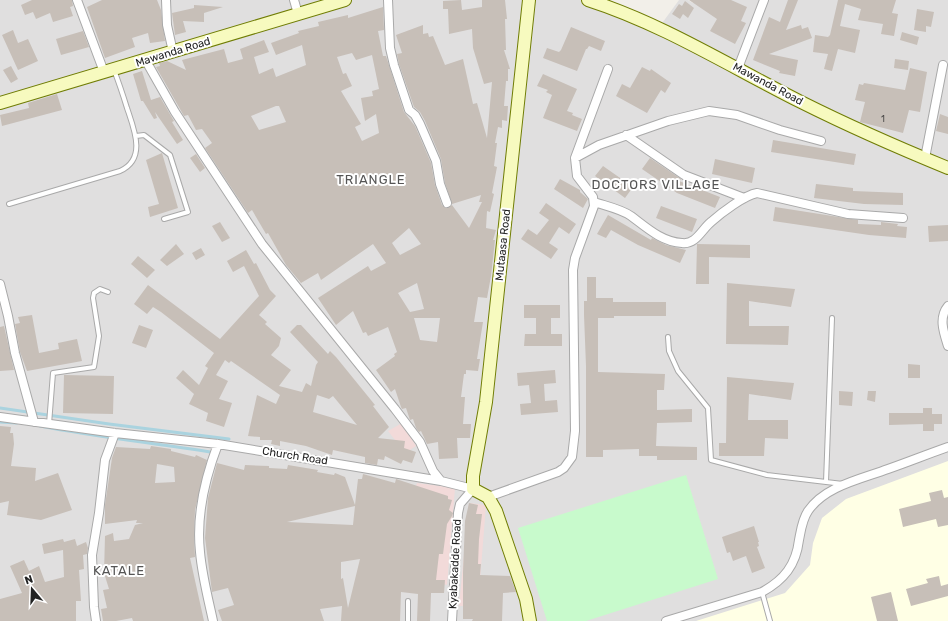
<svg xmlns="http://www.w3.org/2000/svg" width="948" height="621" font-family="Rubik,sans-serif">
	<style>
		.residential { fill: #e0dfdf }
		.commercial { fill: #f2dad9 }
		.education { fill: #ffffe5 }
		.park { fill: #c8facc }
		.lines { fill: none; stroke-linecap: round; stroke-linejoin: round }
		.stream { stroke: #aad3df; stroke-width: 3 }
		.building { fill: #c7bfb8; fill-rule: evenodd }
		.lane-casing { stroke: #a9a9a9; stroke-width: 6 }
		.street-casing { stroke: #a9a9a9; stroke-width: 10 }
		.secondary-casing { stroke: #707d05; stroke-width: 14 }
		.lane { stroke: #fff; stroke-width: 4 }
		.street { stroke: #fff; stroke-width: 8 }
		.secondary { stroke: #f7fabf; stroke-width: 12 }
		.labels { text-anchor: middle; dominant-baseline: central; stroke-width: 4; stroke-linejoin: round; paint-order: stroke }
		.number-label { font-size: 9px; fill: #4b4948 }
		.street-label { font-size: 11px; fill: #222; stroke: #fff }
		.quarter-label { font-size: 13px; letter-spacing: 1px; fill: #555; stroke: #fff }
	</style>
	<rect width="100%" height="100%" fill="#f2efe9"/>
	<!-- residential -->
	<path class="residential" d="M0 0H599L660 26 679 0H688L693 3 695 0H948V621H0Z"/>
	<!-- commercial -->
	<path class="commercial" d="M402 423 416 446 405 453 388 431Z
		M417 483 455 488 447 585 424 579 410 505Z
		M469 503 486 505 478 606H459Z"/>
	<!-- education -->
	<path class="education" d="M948 461V621H696L785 593 810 565 813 543 822 518 846 499Z"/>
	<!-- park -->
	<path class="park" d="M686 475 718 579 586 621H547L518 528Z"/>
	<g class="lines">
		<!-- stream -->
		<path class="stream" d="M0 408 109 424 229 439
			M0 422 17 423
			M40 426C97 437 153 443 210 452"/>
	</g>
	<!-- building -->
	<path class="building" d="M32 0H72L73 6 70 7 73 16 53 22 50 13 36 19 33 12 25 15 21 5Z
		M102 0H157L161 10 165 41 150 43 148 33 132 38 135 47 105 58 87 7Z
		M461 0 462 10 482 7V0H505L507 19H505L506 50H504L510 69H508V81H506L504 106H508L507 121 502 120V128L498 127 495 143H497L494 166 497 167 492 193 494 194 490 212 487 211 486 228 496 230 493 240H495L491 276 487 298 478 297 474 322H483L477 359H480L478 371 466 370V374H464L461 397H465L463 424H471L470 438H457L458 458 439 459 438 442 427 444 421 431 419 432 416 428 413 419 410 420 406 408 402 409 401 407 395 389 391 392 376 370 395 356 394 354 397 352 388 327 368 336 366 332 363 333 353 311 336 325 318 298 368 266 371 271 386 263 373 244 321 280 318 273 301 283 286 265 268 233 266 234 252 210 248 213 205 148 212 143 202 129 196 130 188 115 184 116 156 67 160 66 159 63 167 61 186 70 182 60 224 49 228 63 243 59 240 49 264 40 269 52 254 57 259 74 273 68 276 77 306 65 302 45 276 55 271 43 299 33 298 31 319 26 318 22 348 15V18L383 7 384 30 378 31 383 56H386L404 112 415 126 431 163 435 185 442 205 446 208 452 205 469 228 482 202H479L481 195 452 204 445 183 441 159 425 121 420 112 414 107 399 64 397 54 402 53 396 35 423 25V34L428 33 429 37 433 36 445 65 463 59 473 104 477 103 487 138 492 82 484 84 473 48 472 29 449 34 448 9H443V1ZM352 53 356 60 372 55 379 89 372 91 373 96 361 98 365 121 376 114 379 133 362 141 355 127 361 124 341 91 352 86 346 73 343 74 337 57ZM276 106H279L286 122 259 130 251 116ZM409 228 421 244 400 255 392 243ZM417 283 424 309 410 312 398 293ZM414 318H440L437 342 420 340Z
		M689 0H731L747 7 741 21 746 23 735 44 710 31 717 19Z
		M788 0H798L786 30 801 25 802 29 808 27 812 38 769 54 798 60 795 76 779 73 780 71 753 60 769 17 780 22Z
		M838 0H896L892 13 898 14 894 36 881 34 883 24 858 20 861 9 845 4 840 26 860 30 855 53 838 49 832 71 824 69 828 54 813 52 815 35 828 37 830 35Z
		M685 1 694 8 688 18 683 14 680 19 672 14 679 4 682 6Z
		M194 5 223 7 204 13V22L183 21 186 32 175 35 172 13 194 8Z
		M917 9 934 12 931 27 926 26V32L914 30Z
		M571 27 605 41 601 51 589 46 587 49H586L577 71 543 58 547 48 559 52 561 50Z
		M13 30 18 43 28 39 38 61 18 70 2 35Z
		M83 31 89 47 61 55 56 39Z
		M902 32 919 37 917 45 900 40Z
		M895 59 909 61 908 70 894 68Z
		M11 66 18 79 11 83 3 70Z
		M642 67 650 71 651 69 671 83 665 93 661 90 647 113 616 96 622 84 630 88Z
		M910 68 927 72 920 112 909 110 903 133 860 122 865 102 855 100 859 84 863 85 864 83 905 90Z
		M142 71 151 100 160 97 174 121 172 122 183 140 177 144 155 112 157 118 154 119 143 101H141L133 74Z
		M543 74 577 89 567 111 573 113 572 115 582 119 577 131 543 118 552 95 546 92 548 90 537 86Z
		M57 94 62 110 2 126 0 115 29 108 28 103Z
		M940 114 948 117V134L936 131Z
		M773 140 856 154 854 165 771 152Z
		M162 153 178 208 150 217 148 207 159 204 146 160Z
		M196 154 205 168 200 172 190 158Z
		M650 158 681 179 679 181 720 197 715 208 677 193 642 169Z
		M715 159 755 168 752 183 712 174Z
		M603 166 633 187 625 198 595 176Z
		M560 179 580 190V192L588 199 583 208 554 189Z
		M816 184 853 188V191L903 193V205L864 204 814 198Z
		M546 203 576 224 569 234 559 227 549 243 558 249 551 259 521 239 528 229 537 235 549 220 539 213Z
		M661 206 697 219 692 232 656 218Z
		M775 207 858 220V224L881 225V222L898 224 897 226 907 227 906 238 869 235 773 221Z
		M608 215 651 240 652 238 666 245 686 250 680 263 638 245 611 230 606 238 597 234Z
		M220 222 230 238 222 242 212 226Z
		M948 225V241L929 242 928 226Z
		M176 244 184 254 167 266 160 260Z
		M697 244 750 245V258L709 257V284H696Z
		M201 248 205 255 196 260 192 253Z
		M246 250 254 264 256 263 270 290 276 296 259 315 267 322 265 324 281 338 279 346 271 355 291 370 279 386 302 392 306 383 311 386 316 365 318 362 290 332 297 325H301L328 354 330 351 336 357 375 405 373 406 389 427 378 438 405 441 404 448 416 452 412 463 403 460 401 464 385 456 384 460 378 459 377 465 365 463V457L333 450 332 455 306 446 280 441V446L271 444 272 440H260V437L248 436 257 395 276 404 280 395 231 361 229 363 225 360 216 375 228 381 219 399 232 403 224 427 206 421 208 413 189 404 194 394 176 378 183 370 199 385 208 368 205 366 214 353 161 312 153 307 147 314 134 304 148 285 220 339 259 296 244 266 233 272 227 261ZM317 395 329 399 333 396 357 425 313 412Z
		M138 256 155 270 147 278 131 264Z
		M587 277H596V298H613V302H666V316H614V318H598V372L665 374 664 390H657V410L692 409V422L657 423 656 446 697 447V460H657V456H639V449L603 450V457H586V366L584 315V301H587Z
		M727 283 795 289 791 307 749 301V326H789L788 345 726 344Z
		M524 305H560V318H551V334H562V346H524L525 334H536V318H524Z
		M32 315 39 353 59 349 58 343 77 339 82 361 27 371 20 352 15 324 20 323 18 317Z
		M139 325 153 330 146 348 132 343Z
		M4 326 14 370 0 371V327Z
		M908 364 920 365V378H908Z
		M555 370 556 383 544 384 545 401 557 400 558 412 521 415 520 404 531 403 529 385 518 386 517 373Z
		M64 375 114 376 113 414 63 413Z
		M727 377 794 383 791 400 749 394 748 420H788V439L765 438 764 456H719V443H726Z
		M839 391 853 392 852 406 839 405Z
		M868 391H876L875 402 867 400Z
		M923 408H932V414H942V424H934V431H923V424L889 425V413H923Z
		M0 426 11 427 10 433H13L14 444 11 466 36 468 35 481 58 473 72 510 41 520 7 515 9 501 0 503Z
		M151 446 171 449V451L195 457 196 455 207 460 195 510 194 538 195 557 190 558 204 621H133L132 618 116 621H103L101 609 107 608 103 590 109 589 104 573 105 536 113 533 114 541 129 539 135 525 143 523H136L137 520 105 524V505L112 458 116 447 150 449ZM157 464 174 467 175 482 155 483Z
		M217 463 244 470 245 465 269 466V468L287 469 288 465 318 470 317 472 334 475 335 473 345 477 355 505 358 479H362L363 474 395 483 396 479 448 496V499L452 500 449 510 453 513 452 516 447 524 443 554H439L436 580H445L444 593H431L430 621H417L418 594 401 592 400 621H341L342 606 320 609 324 621H222L218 610 234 605 228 588 212 592 205 538 208 498ZM355 506 353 525 287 522ZM360 559 348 608 343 578 341 579V562Z
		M942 490 944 498 948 497V525L938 527 936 519 903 527 899 509 931 501 929 493Z
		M469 503 478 505 476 514H482L479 539 478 564H481L480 575 510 576 516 592 503 593 502 621H472L473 619H463V572L465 521Z
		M754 526 759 542H758L759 546 757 547 765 568 752 573 746 556 733 561 730 552 727 553 722 537Z
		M63 539 64 542 75 539 77 546 86 542 88 548 87 554 83 555 84 569 79 570 81 601H76V621H0V599L22 593 10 566 24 560 29 571 39 566 45 582 64 577 63 550 44 554 42 544Z
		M939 576 941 586 948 584V596L911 606 906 589 928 583 926 579Z
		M891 592 898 621H877L871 597Z"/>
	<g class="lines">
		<!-- lane casing -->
		<g class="lane-casing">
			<path id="lane" d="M136 136 144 135 170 155 188 212 164 219
				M9 204 120 171C147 159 134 129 127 108 123 95 119 83 114 70
				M668 337 669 351 678 371 708 408 711 460 767 475 843 484
				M49 424 53 373 94 367 99 336 93 298 94 293 100 289 108 292
				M826 482 832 318
				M762 592 770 621
				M408 621V601"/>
		</g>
		<!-- street casing -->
		<g class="street-casing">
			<path id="street" d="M77 0 104 72
				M166 0 167 25 173 52
				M294 0 298 14
				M388 0 390 48 394 65 409 110 415 115 420 124 436 161 440 184 447 203
				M146 61 175 112 262 244 395 409 420 442 433 471 441 481
				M738 68 764 0
				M626 135 684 175 744 198
				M575 158 599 145 668 121 709 111 737 115 780 130 821 141
				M925 158 943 65
				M594 202C606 206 621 209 631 216 647 228 662 242 682 243 696 245 702 229 711 222 721 213 745 195 757 193L848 214 903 218
				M0 284 8 316 15 353 34 422
				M948 306C938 318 944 333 948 346
				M0 417 115 433 218 444 441 481 473 489 460 504 458 513 452 621
				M488 497 558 472 564 468 572 457 575 431 573 270 575 258 594 206 593 197 577 176 575 158 608 69
				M96 621 94 607 92 555 99 513 105 460 115 433
				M213 621C208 598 202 575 200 552 196 515 205 478 218 444
				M666 621 762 592C784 580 796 565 799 540 801 530 802 520 808 511 825 486 861 479 888 469 908 462 928 454 948 447"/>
		</g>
		<!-- secondary casing -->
		<g class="secondary-casing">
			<path id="secondary" d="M529 0 486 402 473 476V489L488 497 496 511 526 599 530 621
				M588 0C663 24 731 67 801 102 849 126 899 148 948 168
				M0 103 345 0"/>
		</g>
		<!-- lane -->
		<use href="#lane" class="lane"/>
		<!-- street -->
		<use href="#street" class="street"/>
		<!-- secondary -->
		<use href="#secondary" class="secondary"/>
	</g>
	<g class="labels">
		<!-- number labels -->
		<g class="number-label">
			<text x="883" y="119">1</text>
		</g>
		<!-- street labels -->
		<g class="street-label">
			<text transform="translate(173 52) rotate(-17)">Mawanda Road</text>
			<text transform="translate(768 84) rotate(28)">Mawanda Road</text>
			<text transform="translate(503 245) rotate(-84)">Mutaasa Road</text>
			<text transform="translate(295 456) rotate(9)">Church Road</text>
			<text transform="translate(455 564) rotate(-87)">Kyabakadde Road</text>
		</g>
		<!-- quarter labels -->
		<g class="quarter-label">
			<text x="371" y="179">TRIANGLE</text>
			<text x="656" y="184">DOCTORS VILLAGE</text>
			<text x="119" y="570">KATALE</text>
		</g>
	</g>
	<!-- north arrow -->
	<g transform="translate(32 589) rotate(341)" stroke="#ffffff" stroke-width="3" paint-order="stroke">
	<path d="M0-3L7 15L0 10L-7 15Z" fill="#222222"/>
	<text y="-6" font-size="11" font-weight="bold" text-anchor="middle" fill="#222222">N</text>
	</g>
</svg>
